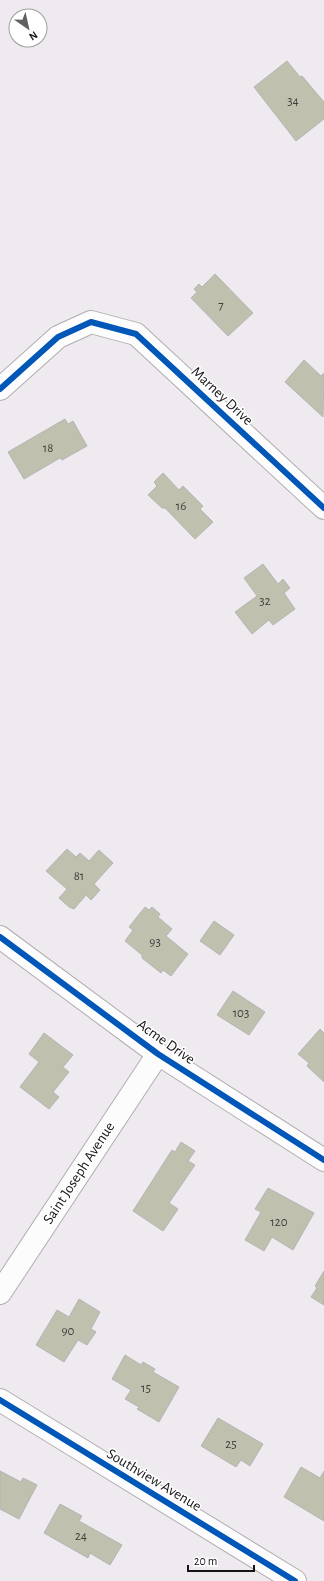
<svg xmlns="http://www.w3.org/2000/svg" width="324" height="1581" font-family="'Alegreya Sans',sans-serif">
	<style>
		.building { fill: #bfc0ae; stroke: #b6b4b5 }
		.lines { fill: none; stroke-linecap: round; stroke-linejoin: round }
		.minor-casing { stroke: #b0adb1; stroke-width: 24 }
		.minor { stroke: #fdfcfd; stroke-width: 22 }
		.cycleway-casing { stroke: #fff; stroke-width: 8 }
		.cycleway { stroke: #0057b8; stroke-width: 6 }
		.labels { text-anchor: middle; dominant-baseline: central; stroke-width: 3; stroke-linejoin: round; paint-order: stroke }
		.number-label { font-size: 13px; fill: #403f3c }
		.street-label { font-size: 15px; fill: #161416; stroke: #fff }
	</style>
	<rect width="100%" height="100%" fill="#efeaef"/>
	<!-- building -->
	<path class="building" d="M287 61 300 77 302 76 324 102V119L296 141 254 87Z
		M215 274 253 313 228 336 191 298 197 292 194 289 199 284 202 287Z
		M304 360 321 376 324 373 323 417 285 382Z
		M65 419 68 424 73 421 87 446 62 460 60 458 24 479 8 452Z
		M163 473 179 490 183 486 203 506 200 509 213 522 195 539 165 508H162L148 495 157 486 154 482Z
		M263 564 278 584 283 579 290 588 284 593 295 609 273 625 269 620 252 634 235 612 257 596 244 578Z
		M67 849 76 857 80 853 89 861 99 850 113 863 94 884 100 890 91 900 86 895 74 909 69 907 59 898 67 889 46 871Z
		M145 907 149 910 152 907 160 914 158 917 172 929 166 936 188 954 171 976 163 970 161 973 142 958V955L125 941 133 930 129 927Z
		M214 921 234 935 220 955 200 941Z
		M233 991 265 1012 249 1035 217 1015Z
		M320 1029 324 1033V1082L307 1066 309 1063 298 1054Z
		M44 1033 73 1055 63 1067 69 1072 53 1092 59 1097 49 1109 20 1087 39 1062 29 1054Z
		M181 1142 195 1151 188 1161 195 1165 169 1203 178 1209 163 1231 133 1211 172 1150 175 1152Z
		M268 1188 314 1213 293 1250 272 1237 264 1251 245 1240 261 1212 255 1209Z
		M324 1271V1305L311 1297 317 1288 315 1286Z
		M79 1299 100 1312 91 1329 96 1332 87 1345 78 1340 64 1362 36 1345 57 1310 69 1317Z
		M125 1355 141 1365 143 1362 155 1369 153 1372 179 1387 159 1422 137 1409 139 1407 125 1399 131 1390 112 1379Z
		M218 1418 263 1444 250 1466 241 1460 236 1467 201 1446Z
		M301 1467 320 1478 324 1471V1521L284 1497Z
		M0 1471 21 1482 23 1478 37 1485 19 1519 0 1509Z
		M60 1504 82 1516 79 1521 122 1545 110 1565 90 1553 88 1558 44 1533Z"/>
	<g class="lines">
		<!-- minor casing -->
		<g class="minor-casing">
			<path id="minor" d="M0 389 58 337 91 322 136 334 324 508
				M0 937 158 1054 324 1160
				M0 1293 158 1054
				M0 1400 295 1581"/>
		</g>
		<!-- minor -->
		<use href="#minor" class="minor"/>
		<!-- cycleway casing -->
		<g class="cycleway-casing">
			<path id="cycleway" d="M0 389 58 337 91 322 136 334 324 508
				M0 937 158 1054 324 1160
				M0 1400 295 1581"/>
		</g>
		<!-- cycleway -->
		<use href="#cycleway" class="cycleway"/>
	</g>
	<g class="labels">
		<!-- number labels -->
		<g class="number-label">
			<text x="293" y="101">34</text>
			<text x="221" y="305">7</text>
			<text x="48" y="448">18</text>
			<text x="181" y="506">16</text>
			<text x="265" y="601">32</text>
			<text x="79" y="876">81</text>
			<text x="155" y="942">93</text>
			<text x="241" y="1013">103</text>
			<text x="279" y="1222">120</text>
			<text x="68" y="1331">90</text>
			<text x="146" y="1388">15</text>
			<text x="231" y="1444">25</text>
			<text x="81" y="1536">24</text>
		</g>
		<!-- street labels -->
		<g class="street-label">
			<text transform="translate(222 396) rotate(43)">Marney Drive</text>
			<text transform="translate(166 1042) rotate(35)">Acme Drive</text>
			<text transform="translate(79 1173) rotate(-57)">Saint Joseph Avenue</text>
			<text transform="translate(154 1480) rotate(31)">Southview Avenue</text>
		</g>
	</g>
	<!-- north arrow -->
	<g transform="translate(28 28) rotate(146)"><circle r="19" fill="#ffffff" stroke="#a2a1a2"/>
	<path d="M0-3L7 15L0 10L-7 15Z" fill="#625f62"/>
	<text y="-6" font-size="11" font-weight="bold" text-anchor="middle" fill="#161416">N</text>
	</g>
	<!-- scale -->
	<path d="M188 1565v6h66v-6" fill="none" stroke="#161416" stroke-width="2"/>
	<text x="194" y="1565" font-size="12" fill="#161416" stroke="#ffffff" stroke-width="3" paint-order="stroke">20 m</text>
</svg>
